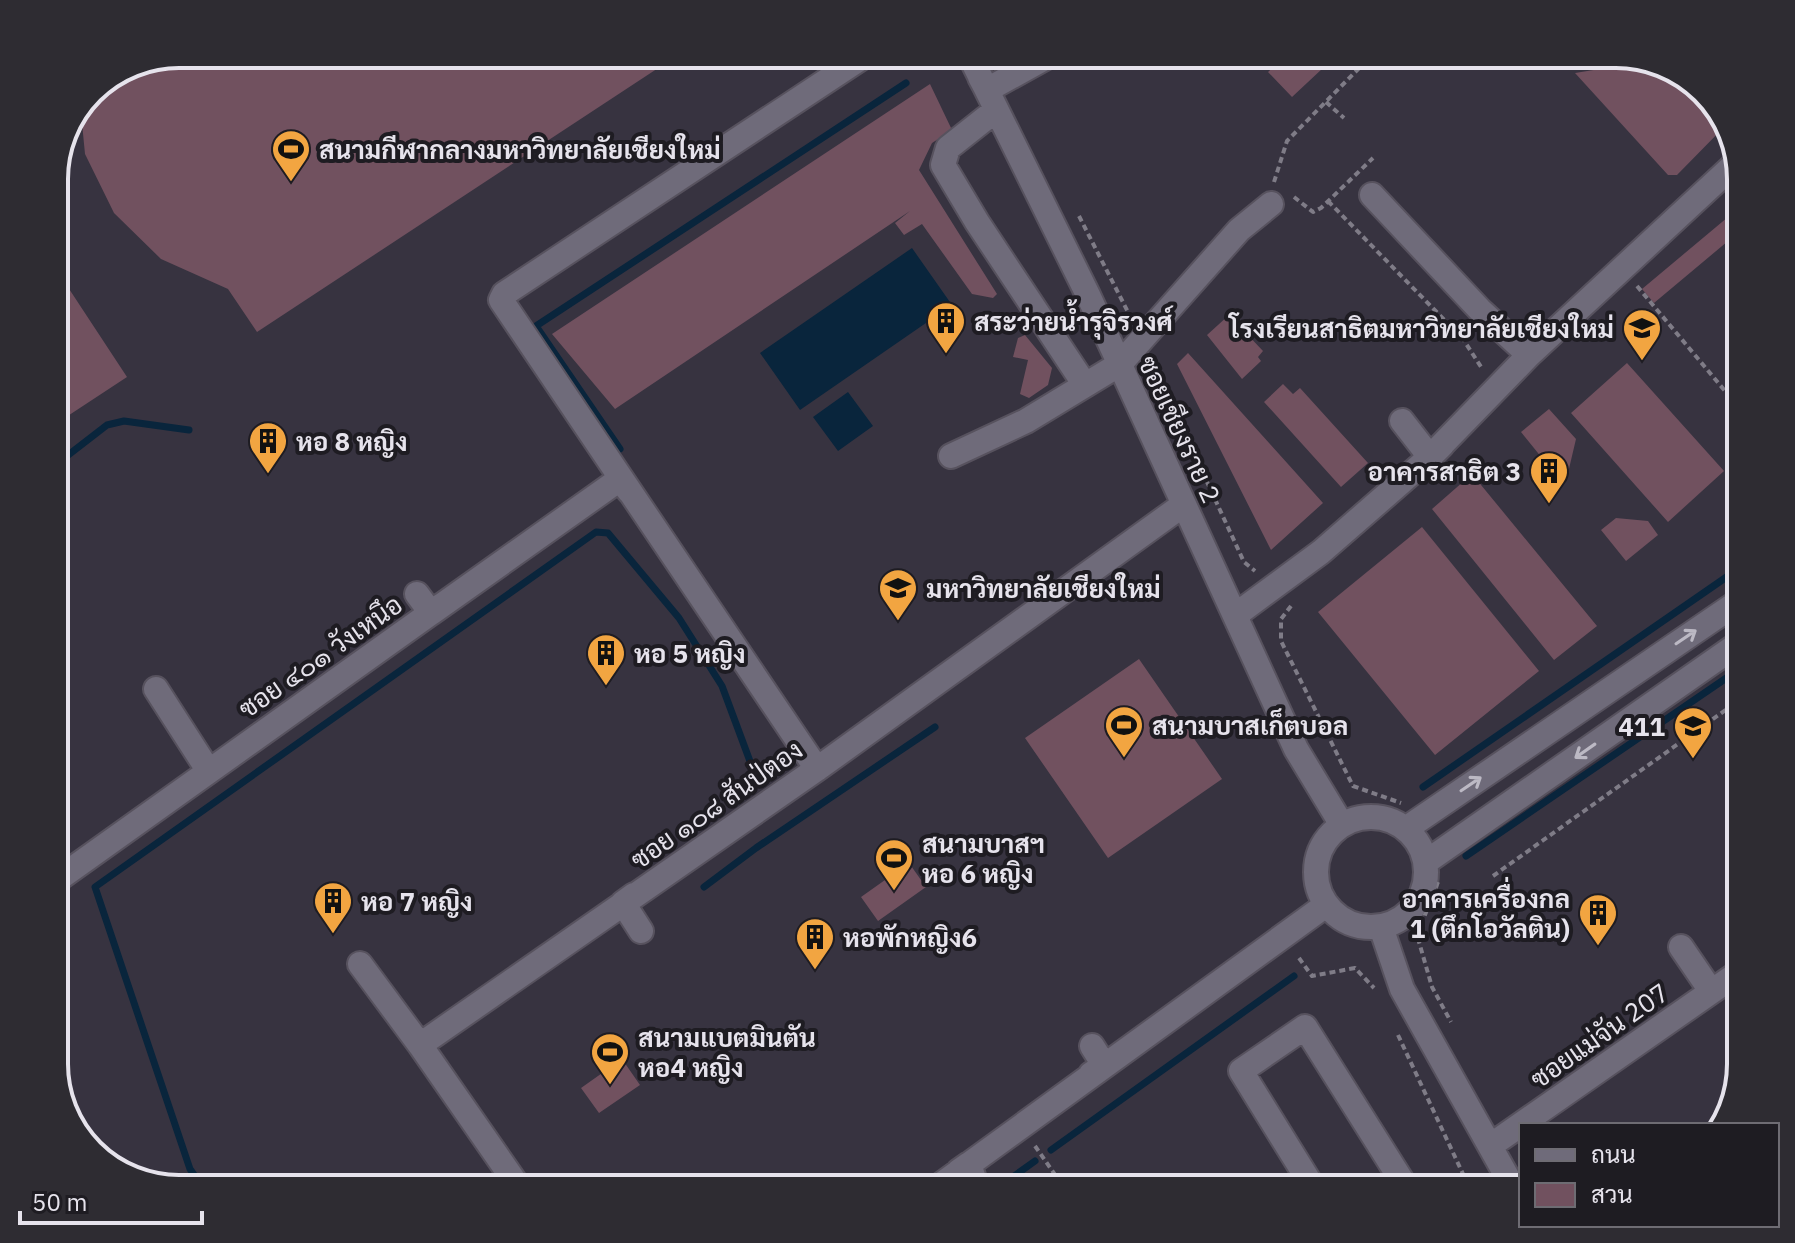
<svg xmlns="http://www.w3.org/2000/svg" width="1795" height="1243" font-family="'IBM Plex Sans',Sarabun,sans-serif">
	<style>
		.green { fill: #71515f }
		.water { fill: #09253c }
		.lines { fill: none; stroke-linecap: round; stroke-linejoin: round }
		.stream { stroke: #09253c; stroke-width: 7 }
		.minor-casing { stroke: #57525e; stroke-width: 28 }
		.path { stroke: #7f7c87; stroke-width: 4; stroke-dasharray: 6 4; stroke-linecap: butt }
		.minor { stroke: #6f6b7a; stroke-width: 24 }
		.oneway { stroke: #bcb9c4 }
		.labels { text-anchor: middle; dominant-baseline: central; stroke-width: 8; stroke-linejoin: round; paint-order: stroke }
		.poi-label { font-size: 26px; font-weight: bold; fill: #e6e3ec; stroke: #1e1c22; text-anchor: start }
		.street-label { font-size: 26px; fill: #e6e3ec; stroke: #1e1c22 }
		.rim { fill: none; stroke: #e6e3ec; stroke-width: 4 }
	</style>
	<rect width="100%" height="100%" fill="#373340"/>
	<!-- green -->
	<path class="green" d="M179 54H699L684 64 678 55 257 332 228 289 161 259 114 213 85 154 81 113 91 90Z
		M1287 54H1338L1292 97 1268 72Z
		M1643 62 1686 75 1728 123 1677 175H1668L1575 73Z
		M930 84 952 130 932 143 919 170 997 294 993 298 972 294 922 224 904 235 895 223 910 211 615 409 552 334Z
		M1728 217 1740 231 1654 303 1642 289Z
		M54 266 127 377 54 425Z
		M1229 315 1263 351 1258 357 1261 361 1242 379 1207 335Z
		M1025 335 1052 368 1048 385 1029 398 1020 394 1028 360 1013 357 1018 338Z
		M1188 353 1323 503 1271 550 1177 364Z
		M1627 363 1724 471 1668 522 1571 413Z
		M1283 384 1293 394 1300 388 1368 463 1341 487 1264 402Z
		M1549 409 1576 439 1568 473 1559 479 1521 432Z
		M1472 474 1597 626 1554 660 1432 509Z
		M1616 518 1648 521 1658 535 1626 561 1601 530Z
		M1422 527 1539 671 1435 755 1318 612Z
		M1139 659 1222 779 1108 858 1025 738Z
		M909 863 926 887 878 921 861 897Z
		M622 1059 640 1085 599 1113 581 1088Z"/>
	<!-- water -->
	<path class="water" d="M912 248 952 305 800 410 760 353Z
		M848 392 873 426 838 451 813 417Z"/>
	<g class="lines">
		<!-- stream -->
		<path class="stream" d="M620 449 536 326 906 83
			M54 466 107 425 124 421 189 430
			M1423 787 1741 567
			M1466 856 1741 668
			M704 887 756 848 935 727
			M1051 1150 1294 976
			M204 1189 190 1169 95 887 596 532 608 533 679 618 722 686 757 780
			M996 1189 1035 1161"/>
		<!-- minor casing -->
		<g class="minor-casing">
			<path id="minor" d="M969 54 1088 295 1296 749 1342 825
				M980 77 987 90 1052 54
				M996 110 948 148 943 165 977 222 1085 385
				M1372 195 1480 310 1529 355
				M1402 421 1430 457 1442 445
				M951 456 1026 421 1120 364 1239 230 1271 204
				M417 594 431 613 620 479 629 491
				M1237 614 1321 552 1430 457 1529 355 1737 162
				M156 689 208 770
				M817 769 501 300 504 294 867 54
				M1316 872a55 55 0 1 1 110 0a55 55 0 1 1-110 0Z
				M1407 828 1741 600
				M1426 862 1741 642
				M54 882 442 605
				M634 895 623 903 641 931
				M1381 927 1402 989 1514 1189
				M1681 947 1711 991
				M360 964 420 1045
				M1091 1074 1104 1065 1092 1046
				M1490 1146 1741 971
				M959 1171 969 1164 977 1188
				M520 1189 420 1045 817 769 1183 505
				M935 1189 1326 905
				M1314 1189 1241 1071 1305 1027 1407 1189"/>
		</g>
		<!-- path -->
		<path class="path" d="M1326 102 1344 118
			M1274 182 1287 141 1373 54
			M1294 197 1313 212 1321 208 1373 158
			M1328 201 1463 339 1483 370
			M1079 216 1131 318
			M1637 286 1741 410
			M1152 363 1244 562 1255 571
			M1291 606 1281 619V641L1353 786 1401 803
			M1493 876 1741 699
			M1438 882 1417 935 1432 987 1451 1022
			M1299 958 1312 976 1355 968 1374 988
			M1398 1035 1470 1189
			M1035 1146 1065 1189"/>
		<!-- minor -->
		<use href="#minor" class="minor"/>
	</g>
	<!-- one-way arrows -->
	<defs><path id="oneway-shaft" d="M-6 0H5M1.5-3L5.5 0L1.5 3" fill="none" stroke-width="1.6" stroke-linecap="round" stroke-linejoin="round" transform="scale(2)"/></defs>
	<g class="oneway">
		<use href="#oneway-shaft" transform="translate(1686 637) rotate(-34)"/>
		<use href="#oneway-shaft" transform="translate(1585 751) rotate(145)"/>
		<use href="#oneway-shaft" transform="translate(1471 784) rotate(-34)"/>
	</g>
	<!-- icons -->
	<defs>
		<g id="stadium-pin" transform="scale(2)"><path d="M0 17L-7.5 6A9.5 9.5 0 1 1 7.5 6Z" fill="#f2a541" stroke="#1e1c22"/><path d="M0-5a6.5 5 0 1 0 0 10a6.5 5 0 1 0 0-10ZM-3.5-1.8h7v3.6h-7Z" fill="#111"/></g>
		<g id="building-pin" transform="scale(2)"><path d="M0 17L-7.5 6A9.5 9.5 0 1 1 7.5 6Z" fill="#f2a541" stroke="#1e1c22"/><path d="M-4-6H4V6H1V3H-1V6H-4ZM-2.5-4.3h1.7v1.8h-1.7ZM.8-4.3h1.7v1.8H.8ZM-2.5-1h1.7V.8h-1.7ZM.8-1h1.7V.8H.8Z" fill="#111"/></g>
		<g id="school-pin" transform="scale(2)"><path d="M0 17L-7.5 6A9.5 9.5 0 1 1 7.5 6Z" fill="#f2a541" stroke="#1e1c22"/><path d="M0-5L7-2L0 1L-7-2ZM-4 1L0 2.5L4 1V4Q0 6-4 4Z" fill="#111"/></g>
		<g id="university-pin" transform="scale(2)"><path d="M0 17L-7.5 6A9.5 9.5 0 1 1 7.5 6Z" fill="#f2a541" stroke="#1e1c22"/><path d="M0-5L7-2L0 1L-7-2ZM-4 1L0 2.5L4 1V4Q0 6-4 4Z" fill="#111"/></g>
	</defs>
	<g fill-rule="evenodd">
		<use href="#stadium-pin" x="291" y="149"/>
		<use href="#building-pin" x="946" y="321"/>
		<use href="#school-pin" x="1642" y="328"/>
		<use href="#building-pin" x="268" y="441"/>
		<use href="#building-pin" x="1549" y="471"/>
		<use href="#university-pin" x="898" y="588"/>
		<use href="#building-pin" x="606" y="653"/>
		<use href="#stadium-pin" x="1124" y="725"/>
		<use href="#university-pin" x="1693" y="726"/>
		<use href="#stadium-pin" x="894" y="858"/>
		<use href="#building-pin" x="333" y="901"/>
		<use href="#building-pin" x="1598" y="913"/>
		<use href="#building-pin" x="815" y="937"/>
		<use href="#stadium-pin" x="610" y="1052"/>
	</g>
	<g class="labels">
		<!-- poi labels -->
		<g class="poi-label">
			<text x="319" y="149">สนามกีฬากลางมหาวิทยาลัยเชียงใหม่</text>
			<text x="974" y="321">สระว่ายน้ำรุจิรวงศ์</text>
			<text x="1614" y="328" text-anchor="end">โรงเรียนสาธิตมหาวิทยาลัยเชียงใหม่</text>
			<text x="296" y="441">หอ 8 หญิง</text>
			<text x="1521" y="471" text-anchor="end">อาคารสาธิต 3</text>
			<text x="926" y="588">มหาวิทยาลัยเชียงใหม่</text>
			<text x="634" y="653">หอ 5 หญิง</text>
			<text x="1152" y="725">สนามบาสเก็ตบอล</text>
			<text x="1665" y="726" text-anchor="end">411</text>
			<text x="922" y="843">สนามบาสฯ<tspan x="922" dy="30">หอ 6 หญิง</tspan></text>
			<text x="1570" y="898" text-anchor="end">อาคารเครื่องกล<tspan x="1570" dy="30">1 (ตึกโอวัลติน)</tspan></text>
			<text x="361" y="901">หอ 7 หญิง</text>
			<text x="843" y="937">หอพักหญิง6</text>
			<text x="638" y="1037">สนามแบตมินตัน<tspan x="638" dy="30">หอ4 หญิง</tspan></text>
		</g>
		<!-- street labels -->
		<g class="street-label">
			<text transform="translate(1180 429) rotate(65)">ซอยเชียงราย 2</text>
			<text transform="translate(320 656) rotate(-35)">ซอย ๔๐๑ วังเหนึอ</text>
			<text transform="translate(716 804) rotate(-35)">ซอย ๑๐๘ สันป่ตอง</text>
			<text transform="translate(1599 1035) rotate(-35)">ซอยแม่จัน 207</text>
		</g>
	</g>
	<!-- crop -->
	<path d="M0 0H1795V1243H0ZM179 68H1616A111 111 0 0 1 1727 179V1064A111 111 0 0 1 1616 1175H179A111 111 0 0 1 68 1064V179A111 111 0 0 1 179 68Z" fill="#2e2c32" fill-rule="evenodd"/>
	<path class="rim" d="M179 68H1616A111 111 0 0 1 1727 179V1064A111 111 0 0 1 1616 1175H179A111 111 0 0 1 68 1064V179A111 111 0 0 1 179 68Z"/>
	<!-- legend -->
	<rect x="1519" y="1123" width="260" height="104" fill="#1e1c22" stroke="#6e6c73" stroke-width="2"/>
	<rect x="1535" y="1149" width="40" height="12" fill="#6f6b7a" stroke="#6e6c73" stroke-width="2"/>
	<text x="1591" y="1163" font-size="24" fill="#e6e3ec">ถนน</text>
	<rect x="1535" y="1183" width="40" height="24" fill="#71515f" stroke="#6e6c73" stroke-width="2"/>
	<text x="1591" y="1203" font-size="24" fill="#e6e3ec">สวน</text>
	<!-- scale -->
	<path d="M20 1211v12h182v-12" fill="none" stroke="#e6e3ec" stroke-width="4"/>
	<text x="32" y="1211" font-size="24" fill="#e6e3ec" stroke="#1e1c22" stroke-width="6" paint-order="stroke">50 m</text>
</svg>
